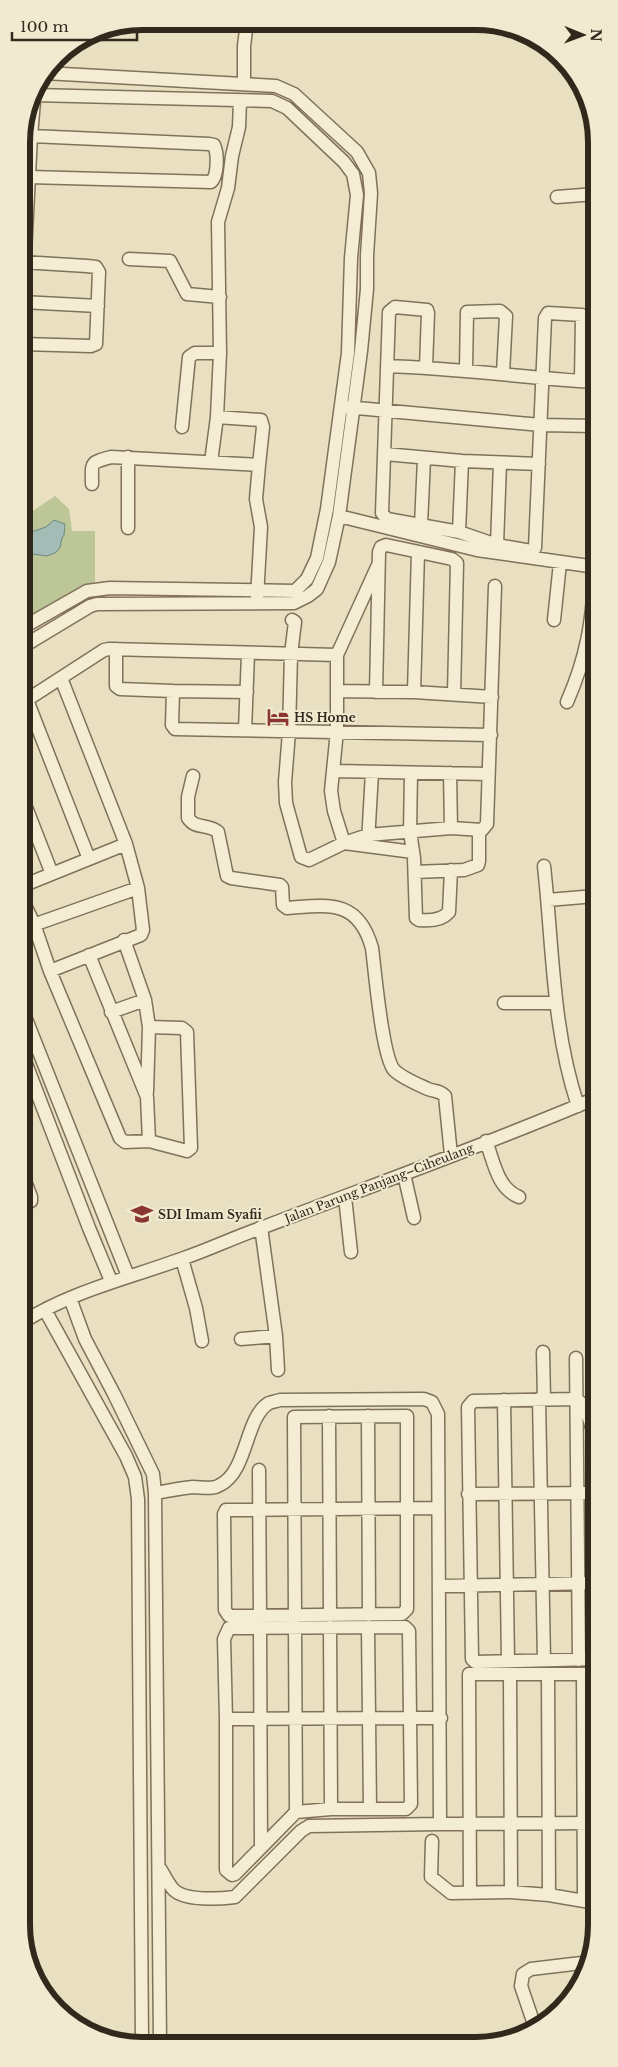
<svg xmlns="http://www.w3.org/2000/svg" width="618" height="2067" font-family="'Libre Baskerville',serif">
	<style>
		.green { fill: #bdc697 }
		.water { fill: #a3bcb6; stroke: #6c8983 }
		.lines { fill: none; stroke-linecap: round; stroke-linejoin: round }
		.minor-casing { stroke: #81715a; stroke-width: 15 }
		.minor { stroke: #f5edd3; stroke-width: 12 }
		.labels { text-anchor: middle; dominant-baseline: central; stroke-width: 4; stroke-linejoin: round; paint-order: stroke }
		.poi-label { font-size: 12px; font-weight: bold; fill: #32291d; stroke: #f1ead0; text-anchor: start }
		.street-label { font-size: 12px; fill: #32291d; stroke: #f1ead0 }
		.rim { fill: none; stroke: #32291d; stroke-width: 6 }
	</style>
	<rect width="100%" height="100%" fill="#e9e0c1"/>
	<!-- green -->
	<path class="green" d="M55 496 69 509 72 531H95V582L83 586 22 625V518Z"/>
	<!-- water -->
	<path class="water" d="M54 520 65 524 64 535 62 538 60 548 55 553 47 556 25 553 22 547 23 538 31 532 46 527Z"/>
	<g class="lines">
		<!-- minor casing -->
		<g class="minor-casing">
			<path id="minor" d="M244 83V46L247 22
				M29 177 211 182C218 176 218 154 214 145L209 144 31 136
				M557 197 595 194
				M129 259 170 261 187 294 220 297
				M22 262 87 266 96 267 99 272 96 344 91 346 22 344
				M22 302 98 306
				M22 312 31 136 35 89
				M387 366C457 368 525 378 595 382
				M426 367 428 313 427 310 395 307 389 312 382 513 387 519 459 532 497 545 531 551 535 548 545 318 548 313 582 315 581 381
				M466 369 467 312 500 311 506 316 503 373
				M346 407 541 425 595 426
				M217 417 261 420 263 427 259 465
				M182 427 189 357 195 353H220
				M385 454 462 461 539 464
				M128 457V528
				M211 462 217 417 220 353 218 222 228 188 232 156 239 127 240 101
				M92 484C92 462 89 463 111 457L259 465 256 499 261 527 257 598
				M339 516 477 550 589 566 593 568 595 573C592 623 587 656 567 702
				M421 525 424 459
				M459 532 462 461
				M497 545 500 463
				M378 565 337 655V731L331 791 334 811 344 843 413 852
				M292 620 295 622 291 654 289 732 285 782 286 803 301 857 309 860 344 843 368 835 451 828 482 830 487 824 495 586
				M554 620 560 563
				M22 628 87 591 110 588 295 591 307 579 317 558 327 509 348 353 351 258 357 195 353 174 344 162 287 108 272 101 34 95
				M22 647 90 606 97 604 294 603 308 596 317 589 329 562 339 516 361 351 367 289V256L371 193 369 173 357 152 294 94 276 86 45 73
				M116 649V686L120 689 173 691 172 725 175 729 491 735
				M173 691 247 692
				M337 691 414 692 492 697
				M376 692 379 552 381 547 386 545 452 559 457 563 454 694
				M414 692 418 552
				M27 700 89 859
				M22 703 104 650 109 649 337 655
				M245 730 248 654
				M334 771 488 774
				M411 773 410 832 414 858 416 918 419 920C429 921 442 920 449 912L451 870
				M450 773 451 828
				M193 776 188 797V818C196 830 208 823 218 832L227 876 231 878 280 885 282 887 283 905 287 908C329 905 358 899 372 948 375 971 382 1056 394 1070 402 1078 417 1084 428 1089 435 1092 439 1090 445 1096L451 1155
				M22 797 52 874
				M368 842 372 772
				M544 866C553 947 552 1028 578 1106
				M415 872 464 870 478 865 479 861V830
				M22 886 126 844
				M22 899 34 924 50 971 120 1138 125 1142 149 1141 187 1151 191 1148 187 1032 182 1028 149 1027
				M548 900 595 896
				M22 929 138 888
				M124 940 145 1000 149 1027 147 1092
				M89 955 147 1097 149 1141
				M50 971 141 935 143 930 138 888 126 844 61 678
				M504 1003H555
				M22 1009 128 1276
				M111 1012 145 1000
				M23 1056 89 1228 111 1281
				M486 1141C494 1162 497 1188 519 1197
				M404 1174 414 1218
				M23 1176 31 1197V1201L23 1206
				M345 1197 351 1252
				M261 1227 276 1336 278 1370
				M182 1259 196 1308 202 1341
				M70 1298 85 1339 114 1394 153 1474 155 1493 160 2043
				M45 1310 126 1456 135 1477 138 1499 142 2043
				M23 1322C72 1291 130 1278 184 1258 210 1249 235 1237 261 1228 373 1185 486 1145 596 1098
				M241 1339 276 1336
				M543 1352 544 1399
				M576 1358 579 1660
				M539 1399 544 1660
				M504 1400 508 1661
				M329 1416 330 1615
				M368 1416 369 1615
				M596 1440 585 1406 576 1399 473 1401 468 1407 472 1659 475 1662 596 1659
				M259 1470 260 1616
				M155 1493C168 1491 181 1488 193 1487 202 1487 212 1490 220 1485 248 1471 245 1417 269 1403 272 1402 277 1401 280 1400L424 1399 432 1402 438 1414 440 1824 309 1826 301 1831 235 1897C220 1899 185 1901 174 1890 168 1884 164 1874 159 1867
				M468 1494 596 1493
				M439 1586 596 1583
				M295 1616 294 1417 407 1416V1609L402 1614 229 1616 225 1610 224 1514 226 1510C297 1509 368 1509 438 1508
				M295 1627 296 1812
				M330 1627 331 1809
				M368 1627 370 1809
				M260 1628 261 1847
				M510 1674 511 1892
				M548 1674 549 1895
				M583 1674 584 1900
				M226 1719 224 1639 229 1628 405 1627 409 1631 411 1804 406 1809H331L296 1812 235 1874 232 1875 226 1870V1719L410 1718H441
				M440 1824 596 1823
				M432 1841 431 1877 451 1893 511 1892 549 1895 596 1903
				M470 1893 469 1674H596
				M536 2030 521 1986 523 1974 531 1969 590 1962"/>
		</g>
		<!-- minor -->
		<use href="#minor" class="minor"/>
	</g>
	<!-- icons -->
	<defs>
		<g id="hotel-bare" transform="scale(1.725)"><path d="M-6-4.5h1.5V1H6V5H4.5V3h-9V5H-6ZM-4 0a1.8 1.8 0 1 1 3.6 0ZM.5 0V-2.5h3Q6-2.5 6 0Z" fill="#8a3530" stroke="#f1ead0" stroke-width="2.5" paint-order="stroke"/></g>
		<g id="school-bare" transform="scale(1.725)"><path d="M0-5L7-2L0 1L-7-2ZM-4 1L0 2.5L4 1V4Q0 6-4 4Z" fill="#8a3530" stroke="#f1ead0" stroke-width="2.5" paint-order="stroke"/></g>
	</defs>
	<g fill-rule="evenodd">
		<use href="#hotel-bare" x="278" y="717"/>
		<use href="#school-bare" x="142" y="1214"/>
	</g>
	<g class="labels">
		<!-- poi labels -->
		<g class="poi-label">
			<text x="294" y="717">HS Home</text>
			<text x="158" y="1214">SDI Imam Syafii</text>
		</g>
		<!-- street labels -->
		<g class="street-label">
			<text transform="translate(379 1183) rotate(-21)">Jalan Parung Panjang–Ciheulang</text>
		</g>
	</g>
	<!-- crop -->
	<path d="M0 0H618V2067H0ZM142 30H476A112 112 0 0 1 588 142V1925A112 112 0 0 1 476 2037H142A112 112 0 0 1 30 1925V142A112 112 0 0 1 142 30Z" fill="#f1ead0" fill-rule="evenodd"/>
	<path class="rim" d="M142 30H476A112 112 0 0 1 588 142V1925A112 112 0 0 1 476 2037H142A112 112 0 0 1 30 1925V142A112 112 0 0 1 142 30Z"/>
	<!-- north arrow -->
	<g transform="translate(583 35) rotate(91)" stroke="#f1ead0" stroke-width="4" paint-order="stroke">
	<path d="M0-4L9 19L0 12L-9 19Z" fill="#32291d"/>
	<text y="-8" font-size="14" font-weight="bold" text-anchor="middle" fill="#32291d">N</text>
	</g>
	<!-- scale -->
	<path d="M12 32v8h125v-8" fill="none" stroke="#32291d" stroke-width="2.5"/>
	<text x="20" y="32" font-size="15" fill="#32291d" stroke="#f1ead0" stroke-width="4" paint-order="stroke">100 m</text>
</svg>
